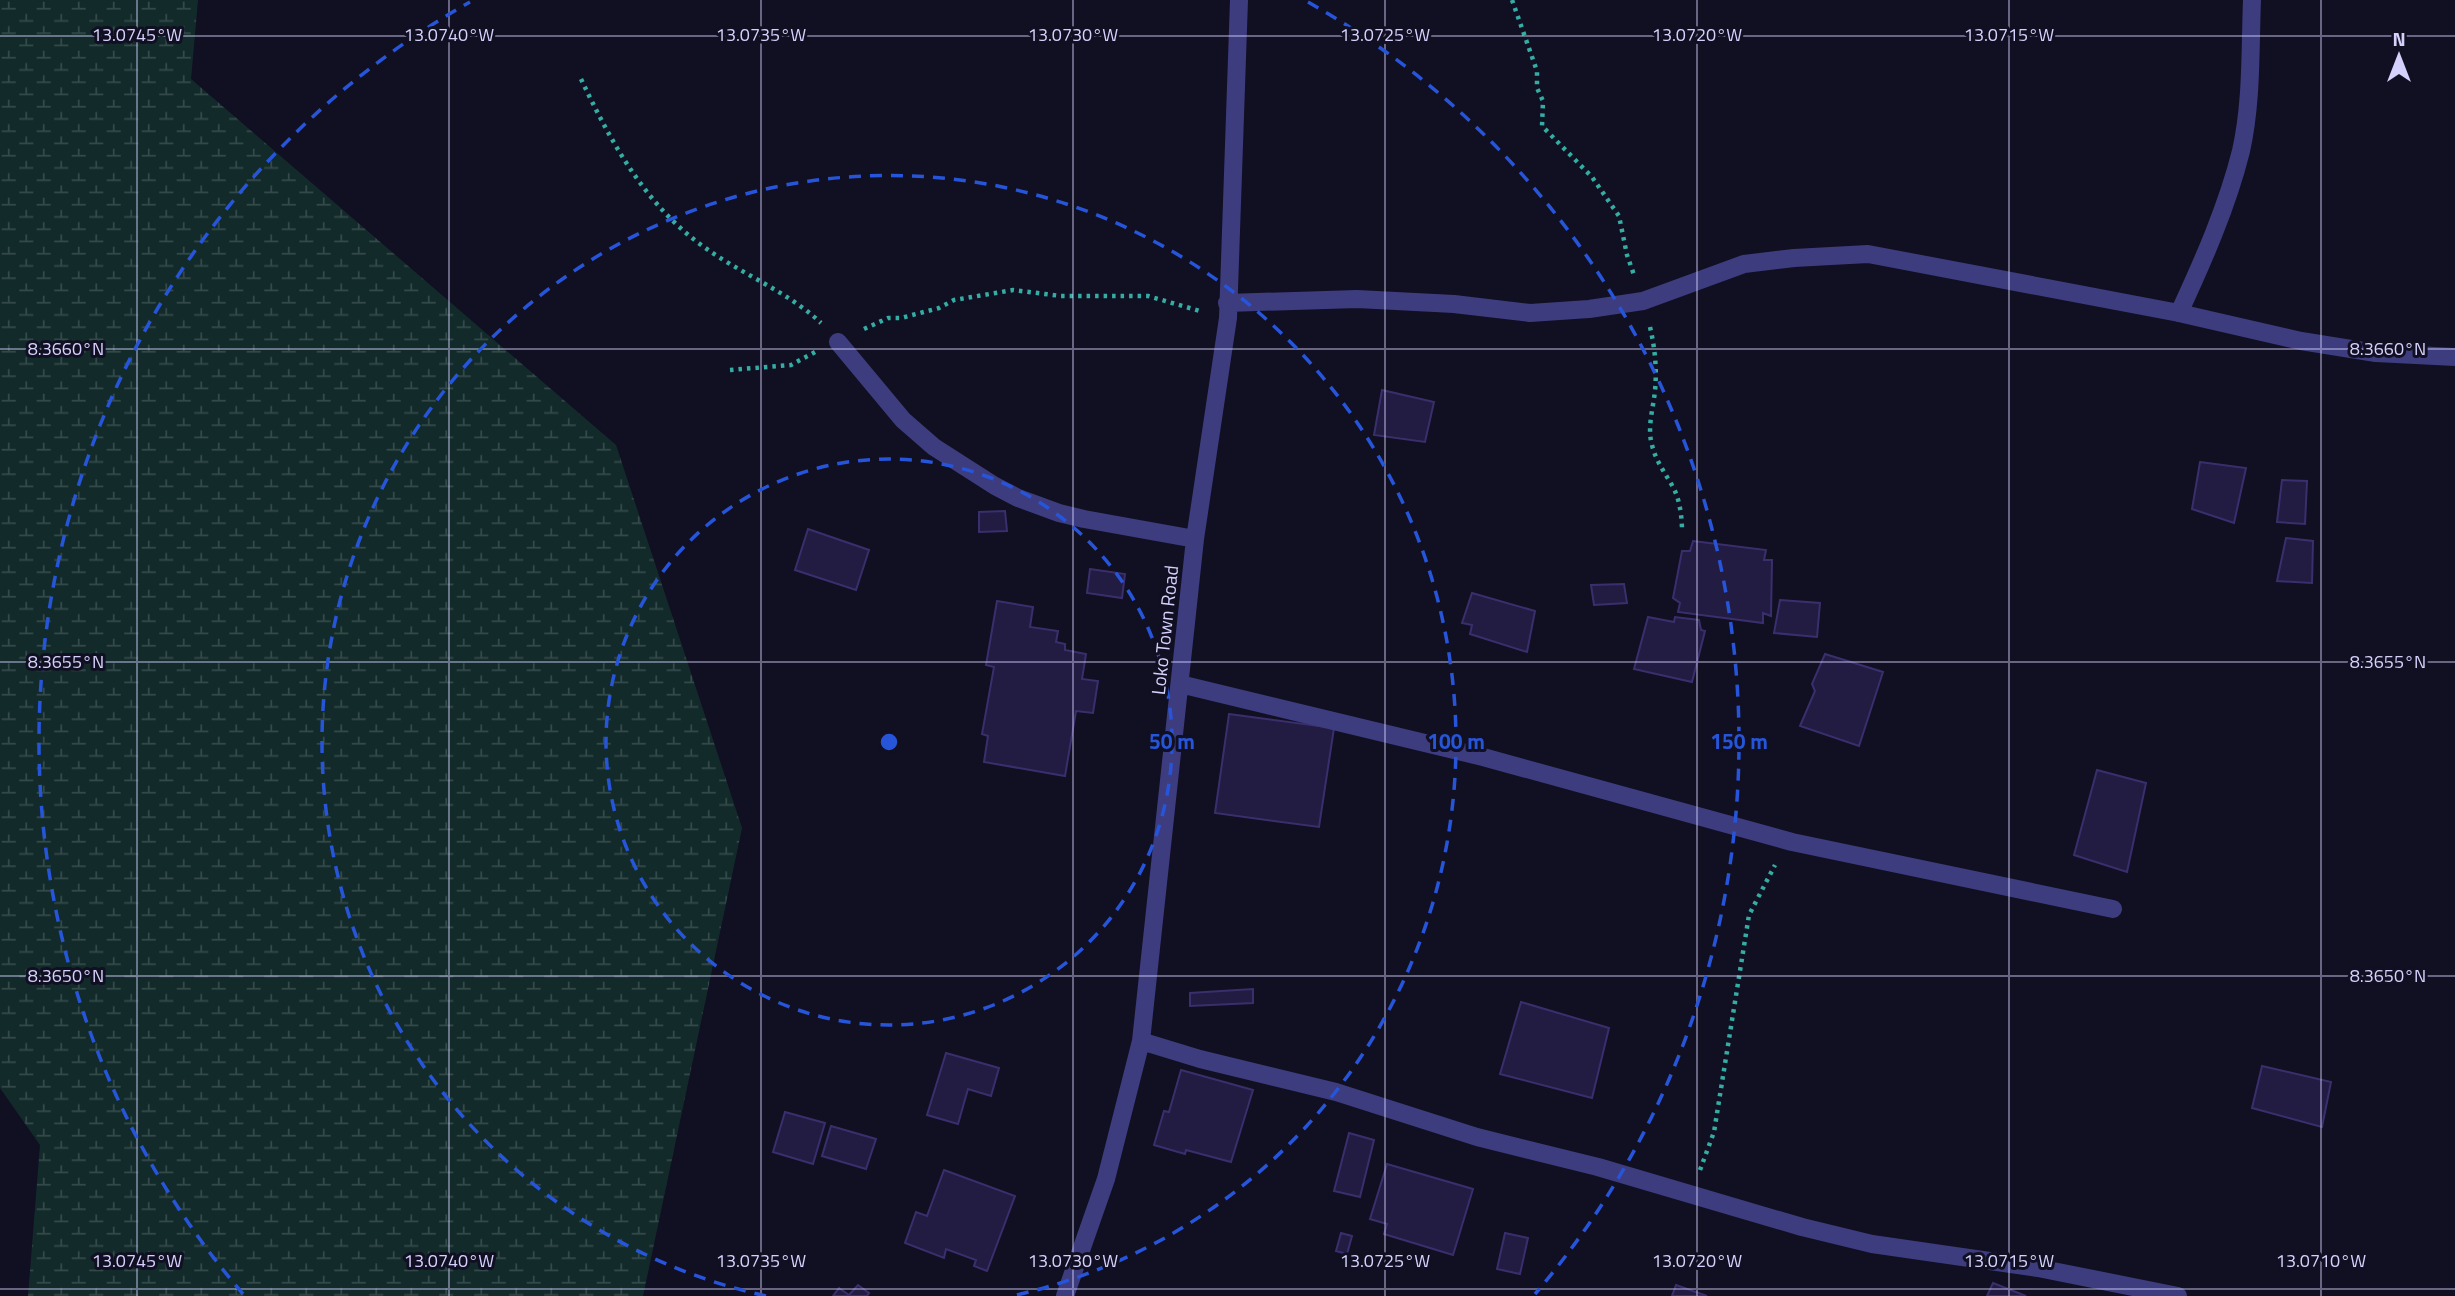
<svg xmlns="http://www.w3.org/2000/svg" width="2455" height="1296" font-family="'Titillium Web',sans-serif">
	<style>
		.wetland { fill: url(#wetland-marsh) }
		.building { fill: #221b42; stroke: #3a2f6d; stroke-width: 2 }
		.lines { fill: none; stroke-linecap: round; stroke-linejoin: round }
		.path { stroke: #34aea5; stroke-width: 4.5; stroke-dasharray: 3.5 5; stroke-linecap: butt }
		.minor { stroke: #3d3c7f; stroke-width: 18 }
		.ticks { fill: none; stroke: #d5d1fd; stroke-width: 2; stroke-opacity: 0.45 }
		.ring { fill: none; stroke: #2655da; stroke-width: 3.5; stroke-dasharray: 12 9 }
		.labels { text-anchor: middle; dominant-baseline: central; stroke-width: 6; stroke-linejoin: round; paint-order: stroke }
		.street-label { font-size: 19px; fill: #d5d1fd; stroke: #110f22 }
		.ticks-label { font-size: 18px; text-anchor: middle; fill: #d5d1fd; stroke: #110f22; stroke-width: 6; stroke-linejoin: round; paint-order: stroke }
		.centre { fill: #2655da; stroke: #110f22; stroke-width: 3.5 }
		.ring-label { font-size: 21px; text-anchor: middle; font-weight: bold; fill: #2655da; stroke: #110f22; stroke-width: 6; stroke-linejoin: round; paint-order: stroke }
	</style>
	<defs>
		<pattern id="wetland-marsh" width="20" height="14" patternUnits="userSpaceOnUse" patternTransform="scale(1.75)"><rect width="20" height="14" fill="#122b2a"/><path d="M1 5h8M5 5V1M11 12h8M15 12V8" fill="none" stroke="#34494a"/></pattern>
	</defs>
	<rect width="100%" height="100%" fill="#110f22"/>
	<!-- wetland -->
	<path class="wetland" d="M0 0H198L191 79 616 445 742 828 643 1296H28L40 1145 0 1088Z"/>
	<!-- building -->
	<path class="building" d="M1382 390 1434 402 1425 442 1374 435Z
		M2200 462 2246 468 2234 523 2192 509Z
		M2282 480 2307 481 2305 524 2277 522Z
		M1005 511 1007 531 979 532V512Z
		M808 529 869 550 856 590 795 570Z
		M2286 538 2313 541 2312 583 2277 581Z
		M1693 541 1766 550 1764 560H1772L1771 616 1763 613V623L1678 612 1680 603 1673 598 1682 551H1690Z
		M1090 569 1125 574 1122 598 1087 593Z
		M1624 584 1627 603 1594 605 1591 585Z
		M1472 593 1535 611 1527 652 1470 634 1472 625 1462 623Z
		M1780 600 1820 603 1817 637 1774 633Z
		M997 601 1033 607 1030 627 1058 631 1056 642 1065 644V650L1086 654 1082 679 1098 681 1093 713 1076 711 1065 776 984 762 988 736 982 734 994 667 986 665Z
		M1648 617 1674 622 1675 617 1699 620 1701 630 1705 631 1692 682 1634 669Z
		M1825 654 1883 672 1859 746 1800 726 1815 691 1812 684Z
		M1229 714 1334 728 1319 827 1215 813Z
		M2097 770 2146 783 2127 872 2074 855Z
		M1253 989V1003L1190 1006V993Z
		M1521 1002 1609 1028 1592 1098 1500 1074Z
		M946 1053 999 1068 991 1096 968 1089 958 1124 927 1115Z
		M2262 1066 2331 1082 2322 1127 2252 1108Z
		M1181 1070 1253 1090 1231 1162 1186 1150 1185 1154 1154 1145 1164 1111 1169 1112Z
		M785 1112 825 1123 813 1164 773 1152Z
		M831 1126 876 1139 866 1169 822 1156Z
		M1349 1133 1374 1140 1360 1197 1334 1191Z
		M1387 1164 1473 1189 1453 1255 1384 1234 1387 1224 1370 1219Z
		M944 1170 1015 1196 987 1271 974 1266 976 1260 946 1249 944 1258 905 1243 916 1212 927 1216Z
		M1341 1233 1352 1236 1347 1254 1336 1251Z
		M1505 1233 1528 1238 1520 1274 1497 1269Z
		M1993 1283 2026 1296H1987Z
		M858 1285 869 1293 867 1296H833L839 1288 849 1295Z
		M1676 1285 1707 1296H1672Z"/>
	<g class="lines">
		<!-- path -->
		<path class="path" d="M1512 0 1537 71V88L1543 101 1542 126 1592 177 1619 216 1627 255 1634 275
			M581 79C611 142 645 205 704 247 741 274 787 291 821 323
			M1650 327C1655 348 1657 369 1655 391 1653 409 1647 428 1652 445 1656 462 1666 474 1674 489 1680 501 1682 518 1682 531
			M864 329 888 318H901L939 308 954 300 1013 290 1061 296H1148L1200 311
			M730 370 791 365 815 352
			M1700 1170 1714 1132 1749 915 1775 865"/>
		<!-- minor -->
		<path class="minor" d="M1227 303 1357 299 1454 304 1530 313 1589 309 1643 301 1744 264 1794 258 1868 254 2179 313 2301 341 2376 353 2455 357
			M2179 313C2203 261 2227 207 2241 151 2252 102 2250 50 2252 0
			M838 342 903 420 934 447 995 486 1018 498 1059 513 1084 519 1195 539
			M1180 684 1483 757 1792 842 2113 909
			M1141 1041 1200 1059 1336 1092 1477 1137 1598 1167 1802 1227 1872 1244 2038 1268 2178 1296
			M1065 1296 1106 1179 1141 1041 1195 539 1228 318 1239 0"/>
	</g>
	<!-- ticks -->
	<path class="ticks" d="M137 0V1296M449 0V1296M761 0V1296M1073 0V1296M1385 0V1296M1697 0V1296M2009 0V1296M2321 0V1296M0 36H2455M0 349H2455M0 662H2455M0 976H2455M0 1289H2455"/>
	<!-- distance rings -->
	<g class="ring">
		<circle cx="889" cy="742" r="283"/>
		<path d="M766 1296A567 567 0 1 1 1012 1296"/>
		<path d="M243 1294A850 850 0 0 1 470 2M1308 2A850 850 0 0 1 1535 1294"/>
	</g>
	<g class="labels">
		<!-- street labels -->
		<g class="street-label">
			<text transform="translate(1164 630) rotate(-84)">Loko Town Road</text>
		</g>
	</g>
	<g class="ticks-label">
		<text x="137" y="41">13.0745°W</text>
		<text x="449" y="41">13.0740°W</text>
		<text x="761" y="41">13.0735°W</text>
		<text x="1073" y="41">13.0730°W</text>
		<text x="1385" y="41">13.0725°W</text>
		<text x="1697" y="41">13.0720°W</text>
		<text x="2009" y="41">13.0715°W</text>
		<text x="66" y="355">8.3660°N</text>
		<text x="2388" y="355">8.3660°N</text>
		<text x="66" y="668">8.3655°N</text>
		<text x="2388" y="668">8.3655°N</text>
		<text x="66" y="982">8.3650°N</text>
		<text x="2388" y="982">8.3650°N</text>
		<text x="137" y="1267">13.0745°W</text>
		<text x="449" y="1267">13.0740°W</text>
		<text x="761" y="1267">13.0735°W</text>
		<text x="1073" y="1267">13.0730°W</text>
		<text x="1385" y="1267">13.0725°W</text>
		<text x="1697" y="1267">13.0720°W</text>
		<text x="2009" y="1267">13.0715°W</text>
		<text x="2321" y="1267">13.0710°W</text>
	</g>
	<circle cx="889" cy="742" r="10" class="centre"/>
	<g class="ring-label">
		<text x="1172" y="749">50 m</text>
		<text x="1456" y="749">100 m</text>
		<text x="1739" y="749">150 m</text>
	</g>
	<!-- north arrow -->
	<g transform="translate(2399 56)" stroke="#110f22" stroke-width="5" paint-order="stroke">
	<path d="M0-5L12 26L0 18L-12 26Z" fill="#d5d1fd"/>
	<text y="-10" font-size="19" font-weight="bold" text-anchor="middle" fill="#d5d1fd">N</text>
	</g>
</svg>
